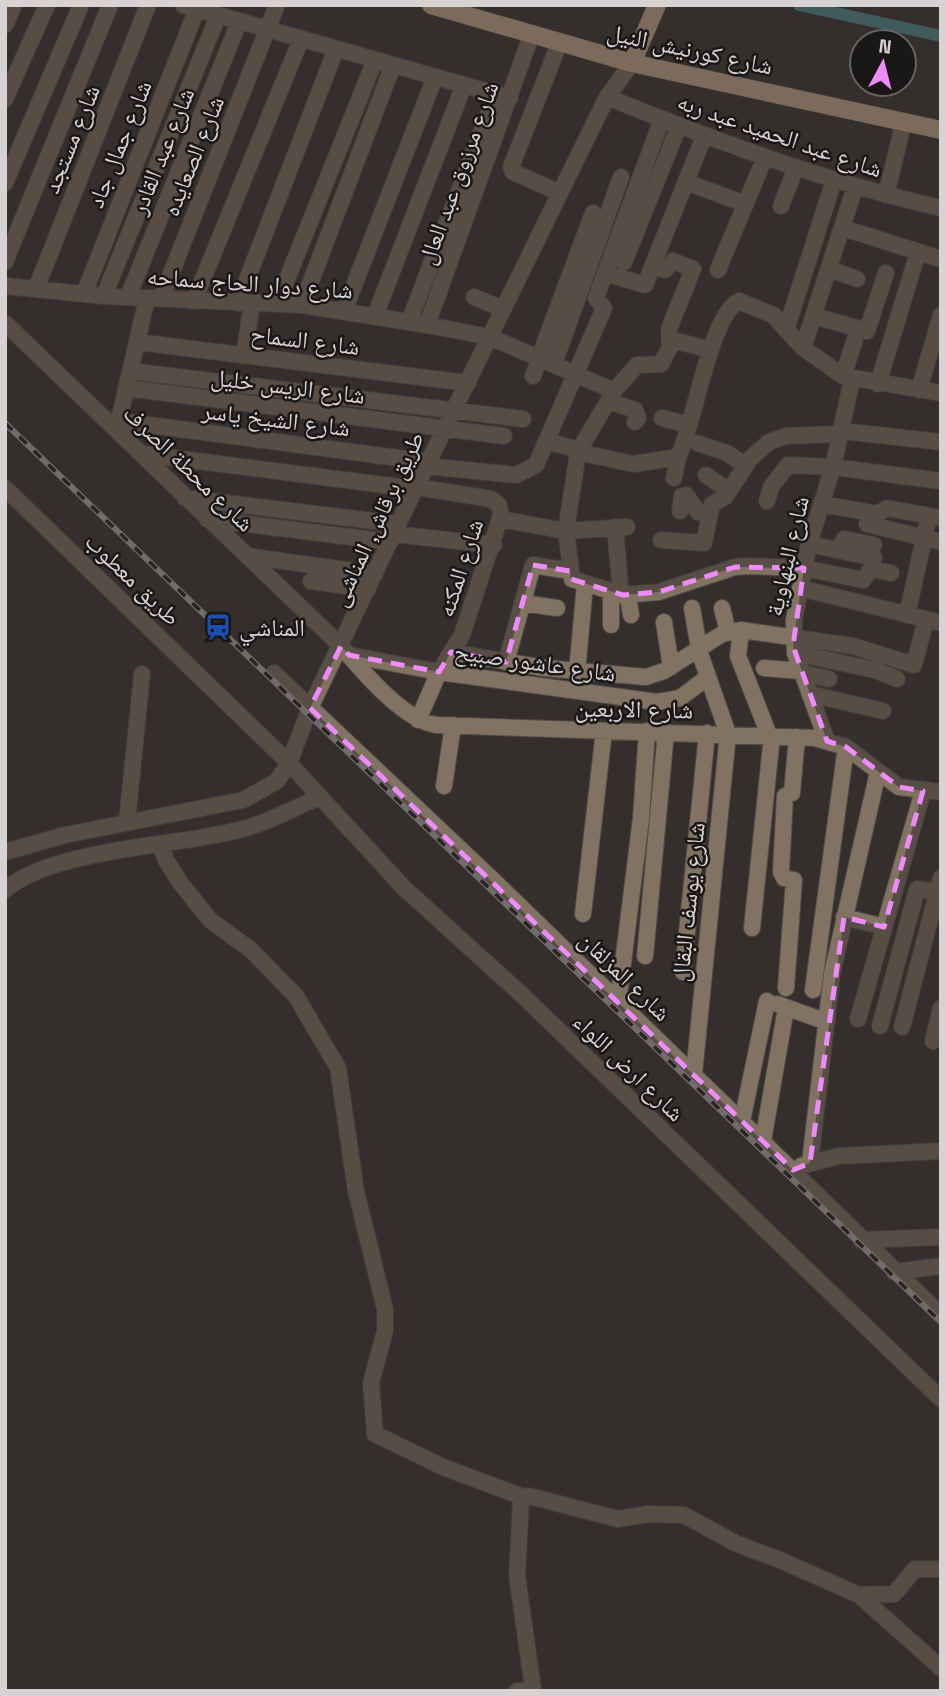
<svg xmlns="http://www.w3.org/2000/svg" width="946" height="1696" font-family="'Space Grotesk','Noto Naskh Arabic',sans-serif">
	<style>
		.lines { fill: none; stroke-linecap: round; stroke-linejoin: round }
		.canal { stroke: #4e8f97; stroke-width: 12 }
		.minor-casing { stroke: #514d4b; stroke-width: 18 }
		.major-casing { stroke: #514d4b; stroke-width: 19 }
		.minor { stroke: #817262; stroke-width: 16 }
		.major { stroke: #d2b392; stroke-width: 18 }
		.rail-casing { stroke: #bab6b5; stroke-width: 6 }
		.rail { stroke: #1a1817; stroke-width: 3.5; stroke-dasharray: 10; stroke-linecap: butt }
		.marked { fill: none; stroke: #ed8cf9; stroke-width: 5; stroke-dasharray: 14 9; stroke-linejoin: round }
		.labels { text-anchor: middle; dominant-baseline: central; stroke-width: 5; stroke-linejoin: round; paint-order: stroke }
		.street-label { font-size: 24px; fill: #d7d3d2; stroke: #1a1817 }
		.poi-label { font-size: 24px; fill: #d7d3d2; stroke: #1a1817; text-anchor: start }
	</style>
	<rect width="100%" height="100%" fill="#342f2d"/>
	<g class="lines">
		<!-- canal -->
		<path class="canal" d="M799 5 941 36"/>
		<!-- minor casing -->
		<g class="minor-casing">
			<path id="minor" d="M183 5 510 98
				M5 25 14 5
				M559 44 511 167 513 172 560 193
				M607 97C716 141 826 182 941 208
				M5 99 47 5
				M686 182 745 204
				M5 183 81 5
				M886 195 904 121
				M781 206 796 167
				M843 228 941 259
				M5 262 110 5
				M624 262 679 126
				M829 269 857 279
				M718 270 765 157
				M605 273 645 285 704 136
				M5 286 104 296 302 305 427 325 490 337 614 391 578 452 566 531 572 579 623 595 659 592 735 567 747 566 804 568 863 580 871 569 891 573
				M36 289 148 5
				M84 294 197 9
				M104 296 218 16
				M128 297 239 22
				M474 297 503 309
				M161 299 277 5
				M194 301 301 39
				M238 303 336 49
				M277 304 375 60
				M302 305 393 65
				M344 311 435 77
				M375 316 464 85
				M814 316 867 331 886 273
				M409 322 496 94
				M5 323 341 646C362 671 405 722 437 725L815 738 846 747 899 787 941 792
				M427 325 531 36
				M786 330 834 180
				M669 339 711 350
				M137 342 468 383
				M803 348 855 187
				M244 356 252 303
				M539 358 593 213
				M554 364 621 177
				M130 371 523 419
				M533 376 540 358
				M843 376 858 330
				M878 384 918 252
				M126 388 504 436
				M919 390 941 315
				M614 391 637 365 661 364 670 347 669 329 693 269 673 261 665 270 652 266
				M608 401 635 410 638 418 635 422
				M662 418 689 425
				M119 421 428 462
				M117 429 147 298
				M842 431 941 442
				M547 441 579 450
				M697 443 727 453 745 465
				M578 452 633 464 678 457C694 426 710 315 739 301L773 315 803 348 843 376 941 393
				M143 454 415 489
				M426 466 516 475 536 465 604 308 596 298 662 119
				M706 475 729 491
				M674 478 678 457
				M416 487 491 499 499 505 501 515 462 635 439 672 418 720
				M5 488 289 763 404 888 521 994 941 1399
				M185 498 398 524
				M767 501 771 487 788 465 833 467 941 481
				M821 504 878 514 887 508 941 518
				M680 511 682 496 686 495 698 512 710 514
				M207 519 390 542
				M500 519 566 531 627 527
				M867 524 941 542
				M615 527 621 595
				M393 534 494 545
				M661 540 704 543 712 504 725 497 750 459 769 442 786 436 841 434
				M809 544 874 558
				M839 550 844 539 874 545
				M247 556 375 574
				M311 581 368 589
				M800 588 941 623
				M628 595 631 615
				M522 603 557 608
				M692 608 699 648
				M722 608 728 632
				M907 615 929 516
				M664 622 671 667
				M611 625V592
				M741 630 738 656 769 735
				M451 652 544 668 646 677 664 671 722 634 741 630 853 646 914 665 926 620
				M795 653 875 670 897 679
				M349 655 439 672 657 702 680 698 708 677
				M506 662 533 565 570 571
				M764 668 801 671
				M577 672 585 584
				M274 673 493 880 941 1315
				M802 673 829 679
				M810 694 883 711
				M827 741 795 653 794 620 809 544 833 467 852 379
				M444 786 453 725
				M127 822 142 674
				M160 844 166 860 179 881 210 920 251 950 296 996 338 1068 356 1191 385 1309V1331L371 1383 375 1434 443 1467 523 1497
				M5 852 65 835 243 800 277 781 289 763 310 708 398 524 607 97 632 63
				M5 890C51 849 178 846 239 830 267 823 293 809 319 797
				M583 914 604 731
				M844 917 884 927
				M752 928 772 736
				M645 956 666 732
				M683 972 707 733
				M786 988 794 880 784 878 781 872 785 796 792 793 797 737
				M813 990 846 747
				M618 1003 641 818 647 731
				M777 1004 827 1022
				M858 1019 923 791
				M880 1026 917 889 937 892
				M902 1027 941 878
				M933 1041 941 1008
				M694 1074 728 734 698 648
				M742 1121 767 1001
				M763 1141 786 1008
				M810 1163 832 974 878 772
				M801 1166 839 1156 941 1151
				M861 1240 941 1237
				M894 1272 941 1266
				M859 1595 894 1594 915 1569H941
				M517 1691 533 1689 517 1575 521 1500 529 1496 618 1519 649 1514 684 1515 737 1544 780 1560 859 1595 941 1668"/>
		</g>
		<!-- major casing -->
		<g class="major-casing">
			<path id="major" d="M431 5 632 63 941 130
				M632 63 657 5"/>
		</g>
		<!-- minor -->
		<use href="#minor" class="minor"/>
		<!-- major -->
		<use href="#major" class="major"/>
		<!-- rail casing -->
		<g class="rail-casing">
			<path id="rail" d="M5 423 941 1322"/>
		</g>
		<!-- rail -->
		<use href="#rail" class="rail"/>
	</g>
	<!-- marked area -->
	<path d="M0 0H946V1696H0ZM533 565 570 571 571 579 623 595 659 592 735 567 804 568 793 646 827 741 846 747 899 787 923 791 884 927 844 917 810 1163 793 1170 310 708 341 646 349 655 439 672 451 652 506 662Z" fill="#342f2d" fill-opacity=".55" fill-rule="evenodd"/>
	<path class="marked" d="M533 565 570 571 571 579 623 595 659 592 735 567 804 568 793 646 827 741 846 747 899 787 923 791 884 927 844 917 810 1163 793 1170 310 708 341 646 349 655 439 672 451 652 506 662Z"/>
	<!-- icons -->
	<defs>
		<g id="station-bare" transform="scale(2.1)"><path d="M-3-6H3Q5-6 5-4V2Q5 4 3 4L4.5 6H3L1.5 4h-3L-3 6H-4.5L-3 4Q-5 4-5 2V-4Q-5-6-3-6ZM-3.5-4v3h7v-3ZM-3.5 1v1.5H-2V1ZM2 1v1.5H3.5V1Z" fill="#1a4fb4" stroke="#1a1817" stroke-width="2.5" paint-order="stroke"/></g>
	</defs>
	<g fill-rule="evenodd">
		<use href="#station-bare" x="218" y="627"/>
	</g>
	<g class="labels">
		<!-- street labels -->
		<g class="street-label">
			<text transform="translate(690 49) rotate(12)">شارع كورنيش النيل</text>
			<text transform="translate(780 135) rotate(19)">شارع عبد الحميد عبد ربه</text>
			<text transform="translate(71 139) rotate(-68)">شارع مستجد</text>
			<text transform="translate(119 144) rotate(-68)">شارع جمال جاد</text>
			<text transform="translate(162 151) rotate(-68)">شارع عبد القادر</text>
			<text transform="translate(193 156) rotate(-68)">شارع الصعايده</text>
			<text transform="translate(458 173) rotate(-70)">شارع مرزوق عبد العال</text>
			<text transform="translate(250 283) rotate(4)">شارع دوار الحاج سماحه</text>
			<text transform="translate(305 340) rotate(7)">شارع السماح</text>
			<text transform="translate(288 386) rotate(7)">شارع الريس خليل</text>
			<text transform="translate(276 419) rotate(7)">شارع الشيخ ياسر</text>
			<text transform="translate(189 468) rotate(44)">شارع محطة الصرف</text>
			<text transform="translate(377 519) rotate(-65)">طريق برقاش, المناشى</text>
			<text transform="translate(787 556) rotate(-77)">شارع البنهاوية</text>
			<text transform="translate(460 568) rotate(-72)">شارع المكنه</text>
			<text transform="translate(133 579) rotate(44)">طريق معطوب</text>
			<text transform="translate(535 662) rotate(8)">شارع عاشور صبيح</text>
			<text transform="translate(634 709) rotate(1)">شارع الاربعين</text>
			<text transform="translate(688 902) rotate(-84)">شارع يوسف البقال</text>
			<text transform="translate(625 976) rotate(44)">شارع المزلقان</text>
			<text transform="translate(629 1067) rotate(44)">شارع ارض اللواء</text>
		</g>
		<!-- poi labels -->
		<g class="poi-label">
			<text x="239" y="627">المناشي</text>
		</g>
	</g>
	<!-- border -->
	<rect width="946" height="1696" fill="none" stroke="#d7d3d2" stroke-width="14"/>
	<!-- north arrow -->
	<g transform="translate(883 63) rotate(7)"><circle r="33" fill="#1a1817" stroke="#666362" stroke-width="2"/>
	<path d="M0-5L12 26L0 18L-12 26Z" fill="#ed8cf9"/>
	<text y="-10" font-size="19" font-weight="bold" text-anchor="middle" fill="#d7d3d2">N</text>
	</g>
</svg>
